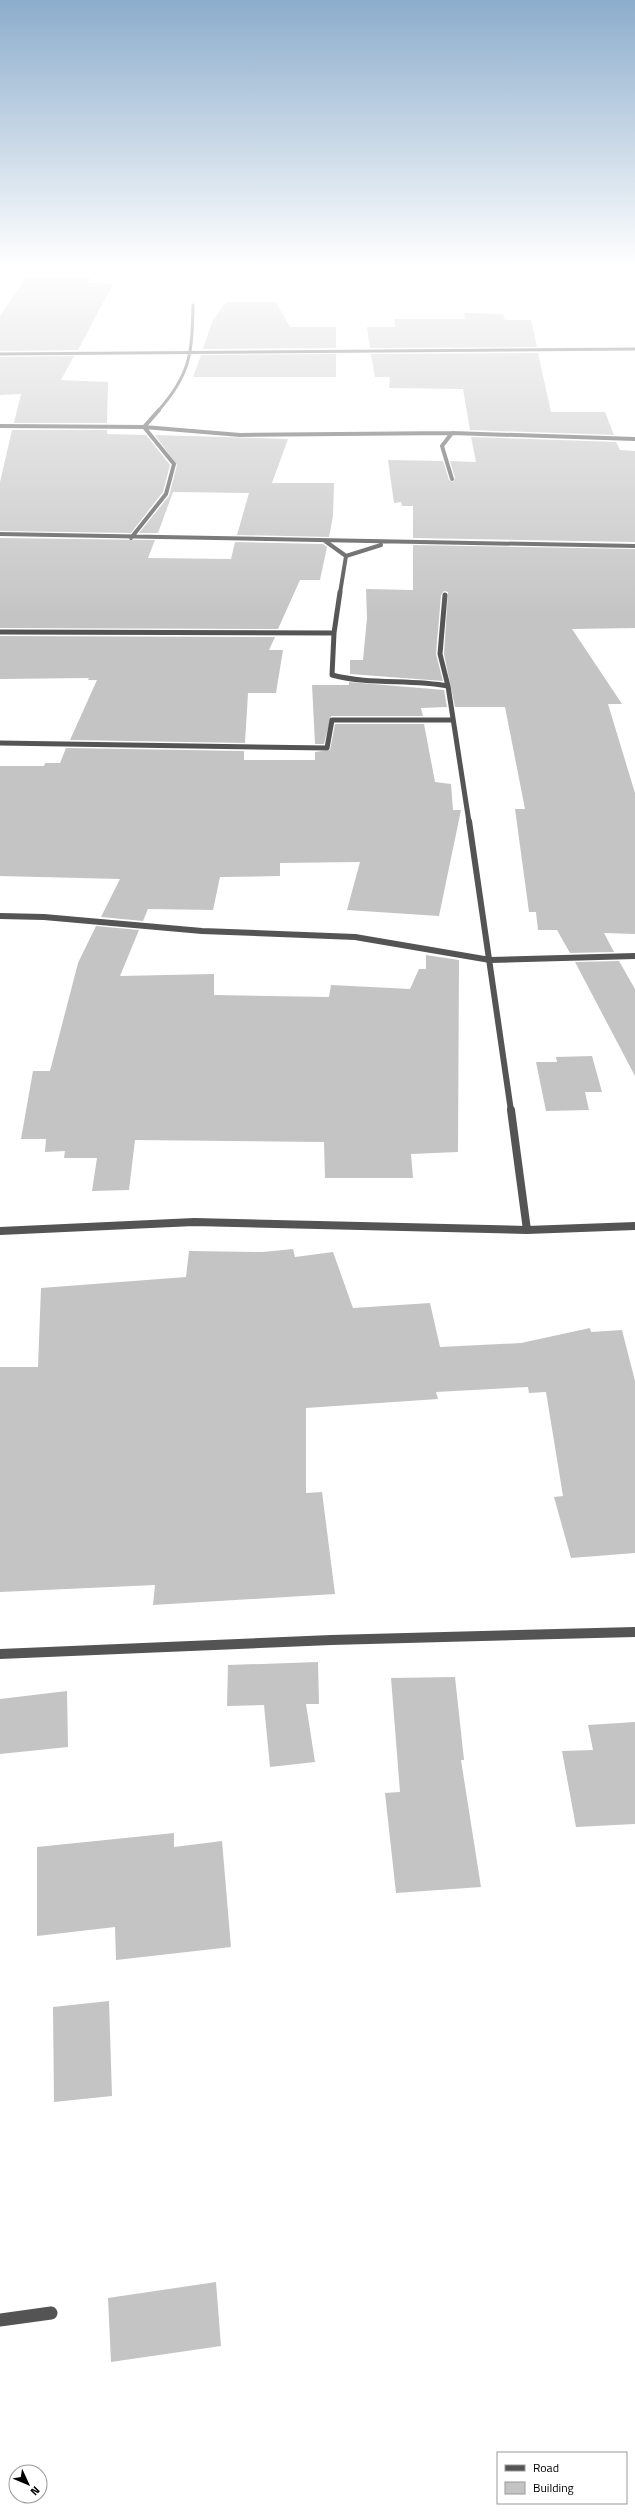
<svg xmlns="http://www.w3.org/2000/svg" width="635" height="2512" font-family="'Titillium Web',sans-serif">
	<style>
		.building { fill: #c4c4c4 }
		.lines { fill: none; stroke-linecap: round; stroke-linejoin: round }
		.minor-far6 { stroke: #545454; stroke-width: 3 }
		.minor-far5 { stroke: #545454; stroke-width: 4 }
		.minor-far4 { stroke: #545454; stroke-width: 5 }
		.minor-far3 { stroke: #545454; stroke-width: 6 }
		.minor-far2 { stroke: #545454; stroke-width: 8 }
		.minor-far1 { stroke: #545454; stroke-width: 10 }
		.minor { stroke: #545454; stroke-width: 13 }
	</style>
	<rect width="100%" height="100%" fill="#fff"/>
	<!-- building -->
	<path class="building" d="M26 277 91 278 88 283 113 284 78 350 0 351V316Z
		M226 302H276L290 327H336V348L203 349 213 320Z
		M464 313 503 314 505 320H531L537 347 370 348 367 327H395L394 319H465Z
		M538 353 551 412H605L614 435 470 430 463 389 389 388 390 377H375L371 354Z
		M336 354V377H193L201 355Z
		M74 356 61 380 108 382 107 423H14L21 394 0 395V357Z
		M12 430H107V434L146 435 170 465 163 492 131 533 0 531V482Z
		M155 435 288 439 272 483H334L333 516 329 537 237 535 249 493 173 492 158 533H139L169 496 177 465Z
		M471 437 616 442 620 450 635 451V542L413 538V506H402L401 502 394 503 388 460 443 461 449 480 453 482 455 478 450 461 476 462Z
		M0 538 155 540 148 558 231 559 235 542 323 544 327 547 320 580H300L278 629 0 628Z
		M413 545 635 549V628L572 629 622 704H608L635 793V934L604 933 614 952 570 953 557 930H538L536 912H529L515 809H525L505 707H455L444 654 448 592 444 591 441 595 436 654 443 681 350 674V660H363L367 618 366 589 413 590Z
		M0 636 275 637 269 650H283L276 693H248L245 743 70 740 97 680H88L89 678 0 679Z
		M349 682 444 690 447 707 421 708 423 716H331L324 744H315L312 685H349Z
		M335 724H424L435 782 451 784 453 810H461L439 916 347 910 360 862 280 863V876L220 877 213 910 148 909 143 921 101 917 120 879 0 876V766H44L45 763H60L66 748 244 751V760H315V752L330 750Z
		M96 926 139 930 120 976 214 974V995L329 997 331 985 410 989 419 969H426V955L459 960 458 1152 411 1154 413 1178H325L324 1142 135 1140 129 1190 92 1191 97 1158H64L65 1151 45 1152 46 1139H21L33 1071H50L78 963Z
		M619 961 635 989V1076L575 962Z
		M592 1056 602 1092H585L589 1110 546 1111 536 1062H557L556 1057Z
		M293 1249 295 1257 333 1252 353 1308 430 1303 440 1347 521 1343 590 1328 591 1332 622 1330 635 1381V1553L571 1558 554 1497 563 1496 546 1392 529 1393 528 1387 436 1392 438 1399 306 1408V1493L322 1492 335 1594 153 1605 155 1585 0 1592V1367H38L41 1288 186 1277 189 1251 263 1252Z
		M318 1662 319 1704H306L315 1762 270 1767 264 1705 227 1706 228 1665Z
		M455 1677 464 1760H461L481 1887 396 1893 385 1793 400 1792 391 1678Z
		M67 1691 68 1747 0 1754V1699Z
		M635 1722V1824L576 1827 562 1751 593 1750 588 1725Z
		M174 1833V1847L222 1841 231 1947 116 1960 115 1927 37 1936V1847Z
		M109 2001 112 2096 54 2102 53 2007Z
		M216 2282 221 2346 111 2362 108 2298Z"/>
	<g class="lines">
		<!-- minor-far6 -->
		<path class="minor-far6" d="M0 354 635 349
			M158 411C191 374 192 353 193 305"/>
		<!-- minor-far5 -->
		<path class="minor-far5" d="M0 426 144 427 240 435 452 433 442 446 452 479
			M452 433 635 439
			M0 534 635 546
			M131 538 166 494 174 464 144 427 159 410
			M325 541 346 556
			M346 556 381 545
			M340 593 346 556"/>
		<!-- minor-far4 -->
		<path class="minor-far4" d="M340 592 334 633 332 675C370 685 409 679 448 686
			M445 595 440 654 448 686 469 822
			M0 632 334 633
			M0 743 327 748 332 720H452"/>
		<!-- minor-far3 -->
		<path class="minor-far3" d="M469 821 511 1111
			M0 916 44 917 202 931 355 937 490 960 635 956"/>
		<!-- minor-far2 -->
		<path class="minor-far2" d="M511 1110 527 1230
			M0 1231 194 1222 527 1230 635 1226"/>
		<!-- minor-far1 -->
		<path class="minor-far1" d="M0 1654 331 1640 635 1632"/>
		<!-- minor -->
		<path class="minor" d="M0 2320 51 2313"/>
	</g>
	<!-- sky -->
	<linearGradient id="sky" x2="0" y2="1"><stop stop-color="#8cadcc"/><stop offset="0.43" stop-color="#fff"/><stop offset="1" stop-color="#fff" stop-opacity="0"/></linearGradient>
	<rect width="635" height="618" fill="url(#sky)"/>
	<!-- legend -->
	<rect x="497" y="2452" width="130" height="52" fill="#ffffff" stroke="#999999"/>
	<rect x="505" y="2465" width="20" height="6" fill="#545454" stroke="#999999"/>
	<text x="533" y="2472" font-size="12" fill="#000000">Road</text>
	<rect x="505" y="2482" width="20" height="12" fill="#c4c4c4" stroke="#999999"/>
	<text x="533" y="2492" font-size="12" fill="#000000">Building</text>
	<!-- north arrow -->
	<g transform="translate(28 2484) rotate(134)"><circle r="19" fill="#ffffff" stroke="#999999"/>
	<path d="M0-3L7 15L0 10L-7 15Z" fill="#000000"/>
	<text y="-6" font-size="11" font-weight="bold" text-anchor="middle" fill="#000000">N</text>
	</g>
</svg>
